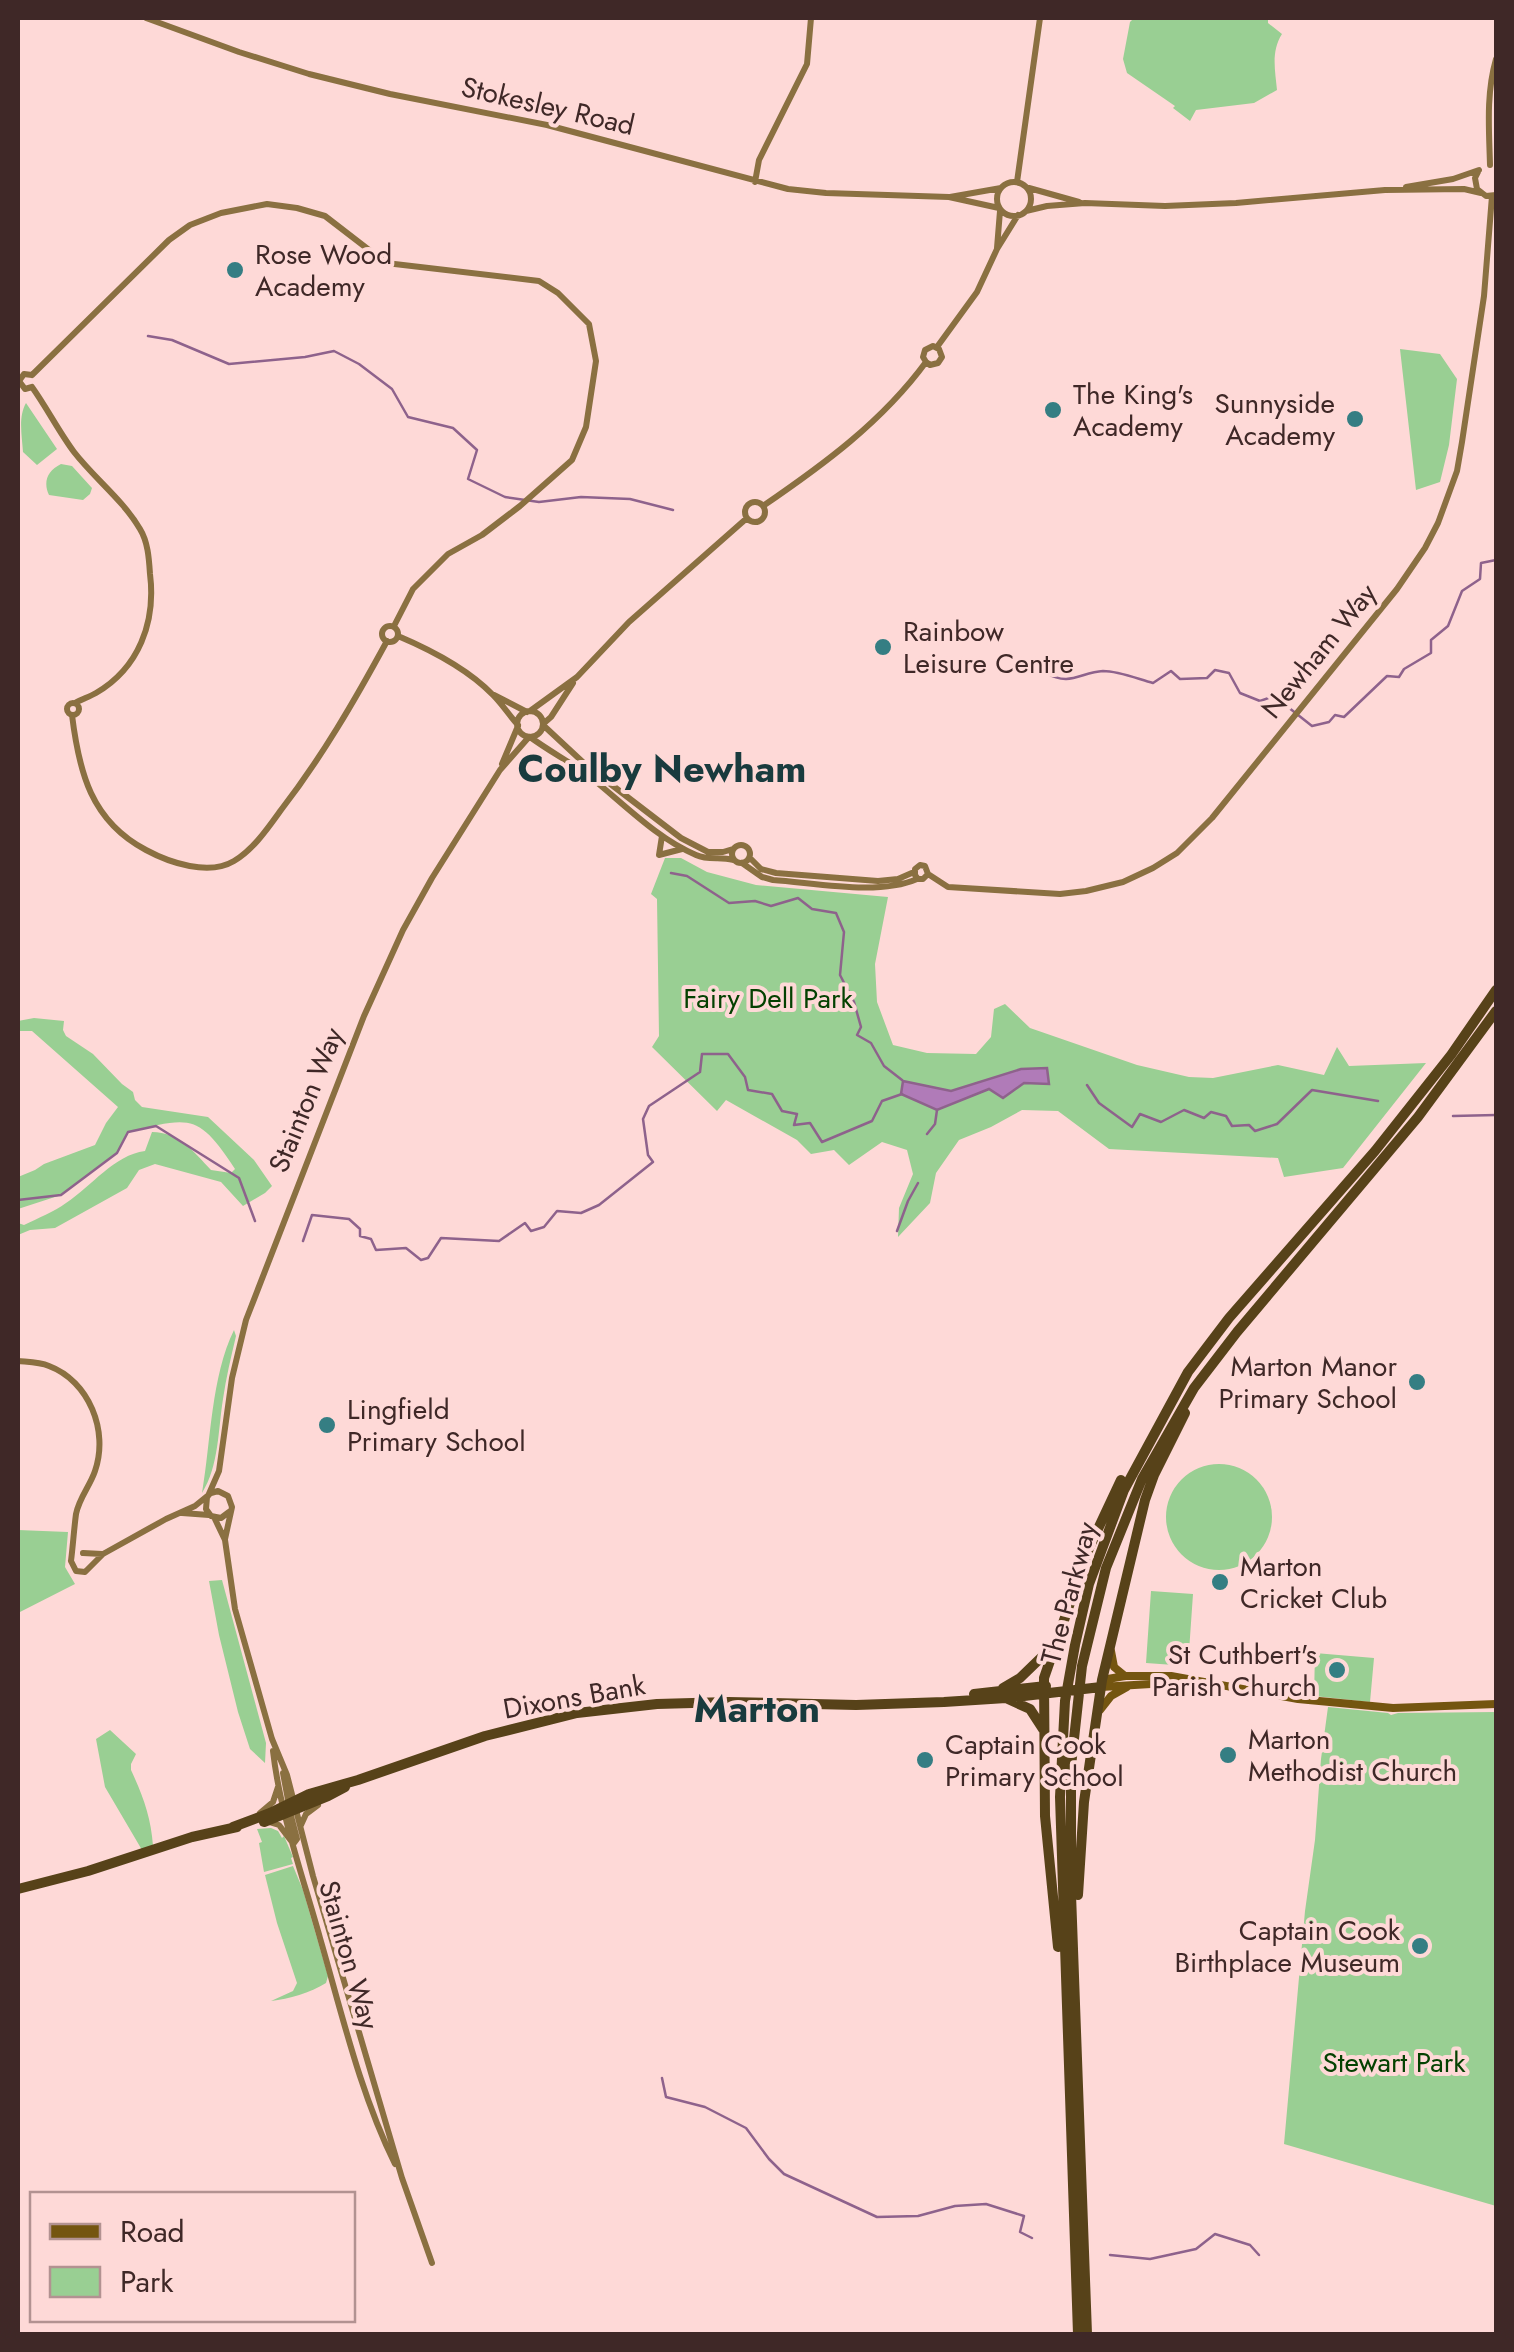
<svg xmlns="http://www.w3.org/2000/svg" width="1514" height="2352" font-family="Jost,sans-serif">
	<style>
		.green { fill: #99cf93 }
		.water { fill: #b07bb8; stroke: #8e628c; stroke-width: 2.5 }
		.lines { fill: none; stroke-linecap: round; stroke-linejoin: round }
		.stream { stroke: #8e628c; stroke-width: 2.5 }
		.secondary { stroke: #8a7041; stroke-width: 6 }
		.primary { stroke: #745510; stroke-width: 8 }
		.highway { stroke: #574219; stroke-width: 10 }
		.poi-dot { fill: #357e83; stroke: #fed9d7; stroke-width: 4 }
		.labels { text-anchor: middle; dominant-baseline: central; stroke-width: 8; stroke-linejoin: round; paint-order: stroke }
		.street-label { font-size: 28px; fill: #3f2827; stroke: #fed9d7 }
		.poi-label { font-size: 28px; fill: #3f2827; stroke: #fed9d7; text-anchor: start }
		.park-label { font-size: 28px; fill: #044101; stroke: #fed9d7 }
		.district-label { font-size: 38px; font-weight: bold; fill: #193b3e; stroke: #fed9d7 }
	</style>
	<rect width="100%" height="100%" fill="#fed9d7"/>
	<!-- green -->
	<path class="green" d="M1134 18H1268V23L1282 34C1271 51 1275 70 1277 90L1254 103 1196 110 1190 121 1173 108 1175 106 1127 73 1123 59 1130 22Z
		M1400 349 1440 354 1457 379 1449 445 1440 482 1416 490Z
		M26 403 57 449 37 465 23 452C22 436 18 417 26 403Z
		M61 464 72 466 92 488 90 494 83 500 49 495C43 482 47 471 61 464Z
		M665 858H681L707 872 756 885 888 897 875 964 877 1002 893 1045 927 1053 976 1054 991 1037 994 1009 1005 1004 1030 1028 1137 1065 1189 1077 1213 1078 1278 1065 1324 1075 1337 1047 1349 1066 1426 1063 1343 1168 1284 1177 1278 1158 1109 1149 1058 1111 1022 1110 991 1127 959 1140 936 1173 930 1203 898 1237 899 1208 913 1174 907 1150 882 1142 849 1165 834 1150 811 1154 797 1140 726 1100 717 1111 652 1047 659 1036 657 899 651 894Z
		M34 1018 64 1021 63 1030 66 1036 93 1054 122 1084 133 1092 135 1100 142 1107 208 1117 254 1160 272 1186 265 1193 243 1206 221 1182 155 1164 139 1170 127 1188 55 1228 30 1230 18 1235V1223L24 1225C38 1218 54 1212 66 1203 92 1186 114 1155 145 1151L152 1132C179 1132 194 1152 211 1170L231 1173 235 1169C198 1113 191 1117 128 1132L117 1153 61 1195 18 1209V1177L35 1170 44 1164 95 1145 106 1123 118 1107 32 1031H18V1021Z
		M234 1330 236 1336C231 1357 226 1378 223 1399 218 1430 219 1466 202 1493 211 1441 211 1377 234 1330Z
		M1166 1517a53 53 0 1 1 106 0a53 53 0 1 1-106 0Z
		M18 1530 68 1532 65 1567 75 1584 18 1613Z
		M222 1580 266 1743 265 1763 250 1749 238 1712 219 1635 209 1581Z
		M1151 1591 1193 1594 1188 1666 1146 1663Z
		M1315 1653 1374 1658 1370 1702 1314 1696Z
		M1328 1707 1388 1713 1391 1715 1398 1713 1496 1712V2206L1284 2144 1305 1911 1315 1840 1321 1759Z
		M110 1730 136 1754 131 1764V1770C143 1796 151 1817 153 1846L142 1850 105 1787 96 1739Z
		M271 1828 278 1831 282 1838 284 1836 293 1857 291 1858 293 1864 264 1872 259 1843 262 1842 257 1829Z
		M293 1866 303 1890 328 1976 326 1983C310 1993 289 1999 271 2001L293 1991 297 1983 277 1923 265 1875Z"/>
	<!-- water -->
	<path class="water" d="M1047 1068 1049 1084 1024 1083 1003 1098 989 1089 937 1110 901 1094 903 1081 951 1091 1021 1069Z"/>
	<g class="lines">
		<!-- stream -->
		<path class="stream" d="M148 336 172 340 229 364 305 357 334 351 359 364 392 389 408 417 453 428 477 450 468 479 505 497 539 502 581 497 630 499 673 510
			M1046 673C1070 687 1081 672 1103 671 1119 671 1138 679 1153 683L1171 671 1180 679 1207 678 1215 670 1229 673 1240 693 1260 701 1274 696 1312 726 1329 722 1335 715 1344 717 1387 676 1399 677 1404 669 1431 653V640L1448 626 1462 591 1480 579 1481 563 1496 560
			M671 873 687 876 729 903 755 901 771 906 798 898 812 909 836 913 844 932 840 975 854 1002 861 1027 857 1035 871 1043 884 1066 902 1080
			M1087 1085 1099 1103 1132 1127 1140 1114 1161 1122 1184 1110 1204 1118 1211 1112 1226 1116 1232 1126 1249 1125 1255 1131 1277 1124 1312 1090 1378 1101
			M1453 1116 1496 1115
			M927 1134 935 1124 937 1110
			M18 1200 61 1195 117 1153 128 1132 156 1126 239 1178 255 1221
			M897 1231 908 1201 918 1183
			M303 1241 312 1215 349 1219 360 1229V1236L371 1239 376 1250 406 1248 421 1260 428 1258 441 1238 499 1241 525 1223 531 1231 544 1227 557 1211 581 1213 599 1205 653 1162 648 1155 643 1119 649 1106 700 1072 702 1054H728L745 1077 748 1090 772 1094 782 1111 797 1114 794 1125 810 1123 822 1142 872 1121 882 1101 902 1094
			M662 2078 666 2097 705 2107 746 2128 769 2159 784 2174 877 2217 918 2216 955 2206 986 2204 1024 2216 1020 2232 1032 2238
			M1110 2255 1150 2259 1196 2249 1215 2234 1250 2245 1259 2255"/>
		<!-- secondary -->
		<path class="secondary" d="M146 18 239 52 309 74 390 94 547 125 788 189 826 193 949 197 999 208
			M1490 165C1489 129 1486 94 1496 59
			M1478 172 1475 178 1477 189 1486 196 1496 195
			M755 182 759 160 807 64 811 18
			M1017 182 1040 18
			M997 199a17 17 0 1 1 34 0a17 17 0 1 1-34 0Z
			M1406 187 1453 179 1479 170
			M1029 188 1079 202
			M950 197 1001 188
			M1026 211 1047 206 1085 203 1165 206 1236 203 1385 190 1464 189 1481 193
			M997 248 1000 211
			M937 347 977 292 997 249 1018 215
			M32 375 169 240 190 225 221 213 267 204 297 208 325 216 386 263 539 281 558 293 589 324 596 361 586 427 572 460 520 506 482 535 448 554 413 589 394 626
			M32 387C47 408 59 432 74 452 95 479 123 500 140 529 148 542 149 559 150 574 156 622 139 668 96 693 89 697 82 699 75 703
			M32 387 25 389 19 381 24 374 32 375
			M745 512a10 10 0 1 1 20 0a10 10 0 1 1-20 0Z
			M763 506C823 465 882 422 926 362L923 357 925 350 933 346 939 349 942 357 938 363 930 365 926 362
			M382 634a8 8 0 1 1 16 0a8 8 0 1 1-16 0Z
			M398 636C431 650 468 669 493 695 502 704 509 715 518 725
			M494 695 527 712
			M67 709a6 6 0 1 1 12 0a6 6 0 1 1-12 0Z
			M530 711 577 677 629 622 747 518
			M517 724a13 13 0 1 1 26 0a13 13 0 1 1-26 0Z
			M72 715C79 772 91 821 146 850 170 863 209 876 234 861 253 850 268 828 281 810 322 757 355 700 387 641
			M543 724 551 717 573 683
			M543 725 587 766 681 838 708 852H723L733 849
			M530 737C549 751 570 762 589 776 623 803 656 838 696 855 709 861 721 856 733 860
			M502 764 518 726
			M662 836 659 855 682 849
			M732 854a9 9 0 1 1 18 0a9 9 0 1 1-18 0Z
			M750 858 761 869 776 873 878 881 898 879 914 872
			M742 863 762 877 773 880C816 883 878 896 917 879
			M928 874 923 879H918L915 875V869L920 865 925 866 928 874 948 887 1060 894 1086 891 1123 882 1153 868 1177 853 1212 818 1397 589 1425 548 1438 523 1457 471 1462 442 1484 296 1492 196
			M18 1361C27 1362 39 1362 49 1366 89 1381 109 1431 95 1471 90 1486 79 1498 76 1514 74 1529 73 1545 71 1561
			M208 1496 219 1471 232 1378 246 1320 364 1016 403 930 432 878 500 770 529 737
			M207 1497 206 1509 211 1516 221 1518 229 1512
			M182 1513 209 1515
			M214 1517 225 1540 235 1609 272 1739 287 1775 313 1876 402 2178 432 2263
			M83 1553 102 1554
			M71 1561 76 1571 85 1572 103 1554 166 1519 195 1506 211 1493 218 1491 228 1496 232 1507 225 1539
			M273 1751C280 1813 303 1877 320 1938 342 2014 360 2093 395 2164
			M283 1773 289 1805
			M290 1812 297 1839 294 1843
			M260 1813 273 1802 278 1787
			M269 1822 279 1825 292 1842
			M301 1825 306 1814 318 1805"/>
		<!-- primary -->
		<path class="primary" d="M1111 1651 1114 1667 1125 1676
			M1102 1680 1125 1676H1171L1298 1699 1393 1708 1496 1704
			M1101 1687 1184 1682
			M1100 1710 1111 1696 1127 1687"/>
		<!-- highway -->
		<path class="highway" d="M1003 1688 1020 1678 1051 1648
			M974 1694 1046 1686
			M1008 1699 1030 1709 1043 1729
			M264 1822 328 1796 345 1787
			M233 1827 270 1813 309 1794 358 1780 485 1736 577 1713 657 1704 728 1702 856 1705 944 1702 1006 1698 1101 1687
			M18 1889 88 1871 192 1837 237 1827
			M1078 1895 1084 1802 1102 1680 1145 1500 1154 1475 1185 1413
			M1058 1947 1045 1816 1044 1678 1089 1548 1121 1480
			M1078 2334 1060 1797 1065 1701 1075 1645 1089 1584 1124 1490 1188 1372 1229 1318 1375 1151 1451 1055 1496 990
			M1087 2334 1071 1894V1766L1082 1666 1106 1568 1142 1479 1194 1388 1237 1332 1418 1117 1496 1011"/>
	</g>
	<!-- markers -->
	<g class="poi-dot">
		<circle cx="235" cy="270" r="10"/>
		<circle cx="1053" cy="410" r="10"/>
		<circle cx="1355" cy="419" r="10"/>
		<circle cx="883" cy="647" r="10"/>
		<circle cx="1417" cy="1382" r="10"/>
		<circle cx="327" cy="1425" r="10"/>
		<circle cx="1220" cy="1582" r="10"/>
		<circle cx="1337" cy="1670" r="10"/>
		<circle cx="1228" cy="1755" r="10"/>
		<circle cx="925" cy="1760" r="10"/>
		<circle cx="1420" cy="1946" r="10"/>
	</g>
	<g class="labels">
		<!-- street labels -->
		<g class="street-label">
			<text transform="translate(548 106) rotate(13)">Stokesley Road</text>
			<text transform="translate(1319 651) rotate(-51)">Newham Way</text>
			<text transform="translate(306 1100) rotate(-68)">Stainton Way</text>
			<text transform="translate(1069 1593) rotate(-75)">The Parkway</text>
			<text transform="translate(574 1697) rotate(-10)">Dixons Bank</text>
			<text transform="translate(349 1955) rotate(74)">Stainton Way</text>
		</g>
		<!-- poi labels -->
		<g class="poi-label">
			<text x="255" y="254">Rose Wood<tspan x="255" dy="32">Academy</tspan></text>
			<text x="1073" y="394">The King's<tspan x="1073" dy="32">Academy</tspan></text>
			<text x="1335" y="403" text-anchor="end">Sunnyside<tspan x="1335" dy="32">Academy</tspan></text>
			<text x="903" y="631">Rainbow<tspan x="903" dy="32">Leisure Centre</tspan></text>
			<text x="1397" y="1366" text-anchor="end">Marton Manor<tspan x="1397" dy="32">Primary School</tspan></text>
			<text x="347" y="1409">Lingfield<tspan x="347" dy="32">Primary School</tspan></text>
			<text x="1240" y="1566">Marton<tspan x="1240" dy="32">Cricket Club</tspan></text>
			<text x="1317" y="1654" text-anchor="end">St Cuthbert's<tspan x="1317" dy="32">Parish Church</tspan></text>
			<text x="1248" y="1739">Marton<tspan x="1248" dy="32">Methodist Church</tspan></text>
			<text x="945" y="1744">Captain Cook<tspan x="945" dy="32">Primary School</tspan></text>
			<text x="1400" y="1930" text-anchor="end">Captain Cook<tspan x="1400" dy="32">Birthplace Museum</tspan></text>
		</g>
		<!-- park labels -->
		<g class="park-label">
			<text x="768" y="998">Fairy Dell Park</text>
			<text x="1394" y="2062">Stewart Park</text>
		</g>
		<!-- district labels -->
		<g class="district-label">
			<text x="662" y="768">Coulby Newham</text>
			<text x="757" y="1708">Marton</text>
		</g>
	</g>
	<!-- border -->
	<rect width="1514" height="2352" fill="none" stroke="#3f2827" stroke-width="40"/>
	<!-- legend -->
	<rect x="30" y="2192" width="325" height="130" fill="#fed9d7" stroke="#b29291" stroke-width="2.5"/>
	<rect x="50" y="2224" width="50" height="15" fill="#745510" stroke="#b29291" stroke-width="2.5"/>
	<text x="120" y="2242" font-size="30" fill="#3f2827">Road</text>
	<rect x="50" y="2267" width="50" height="30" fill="#99cf93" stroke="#b29291" stroke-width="2.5"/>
	<text x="120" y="2292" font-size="30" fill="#3f2827">Park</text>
</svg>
